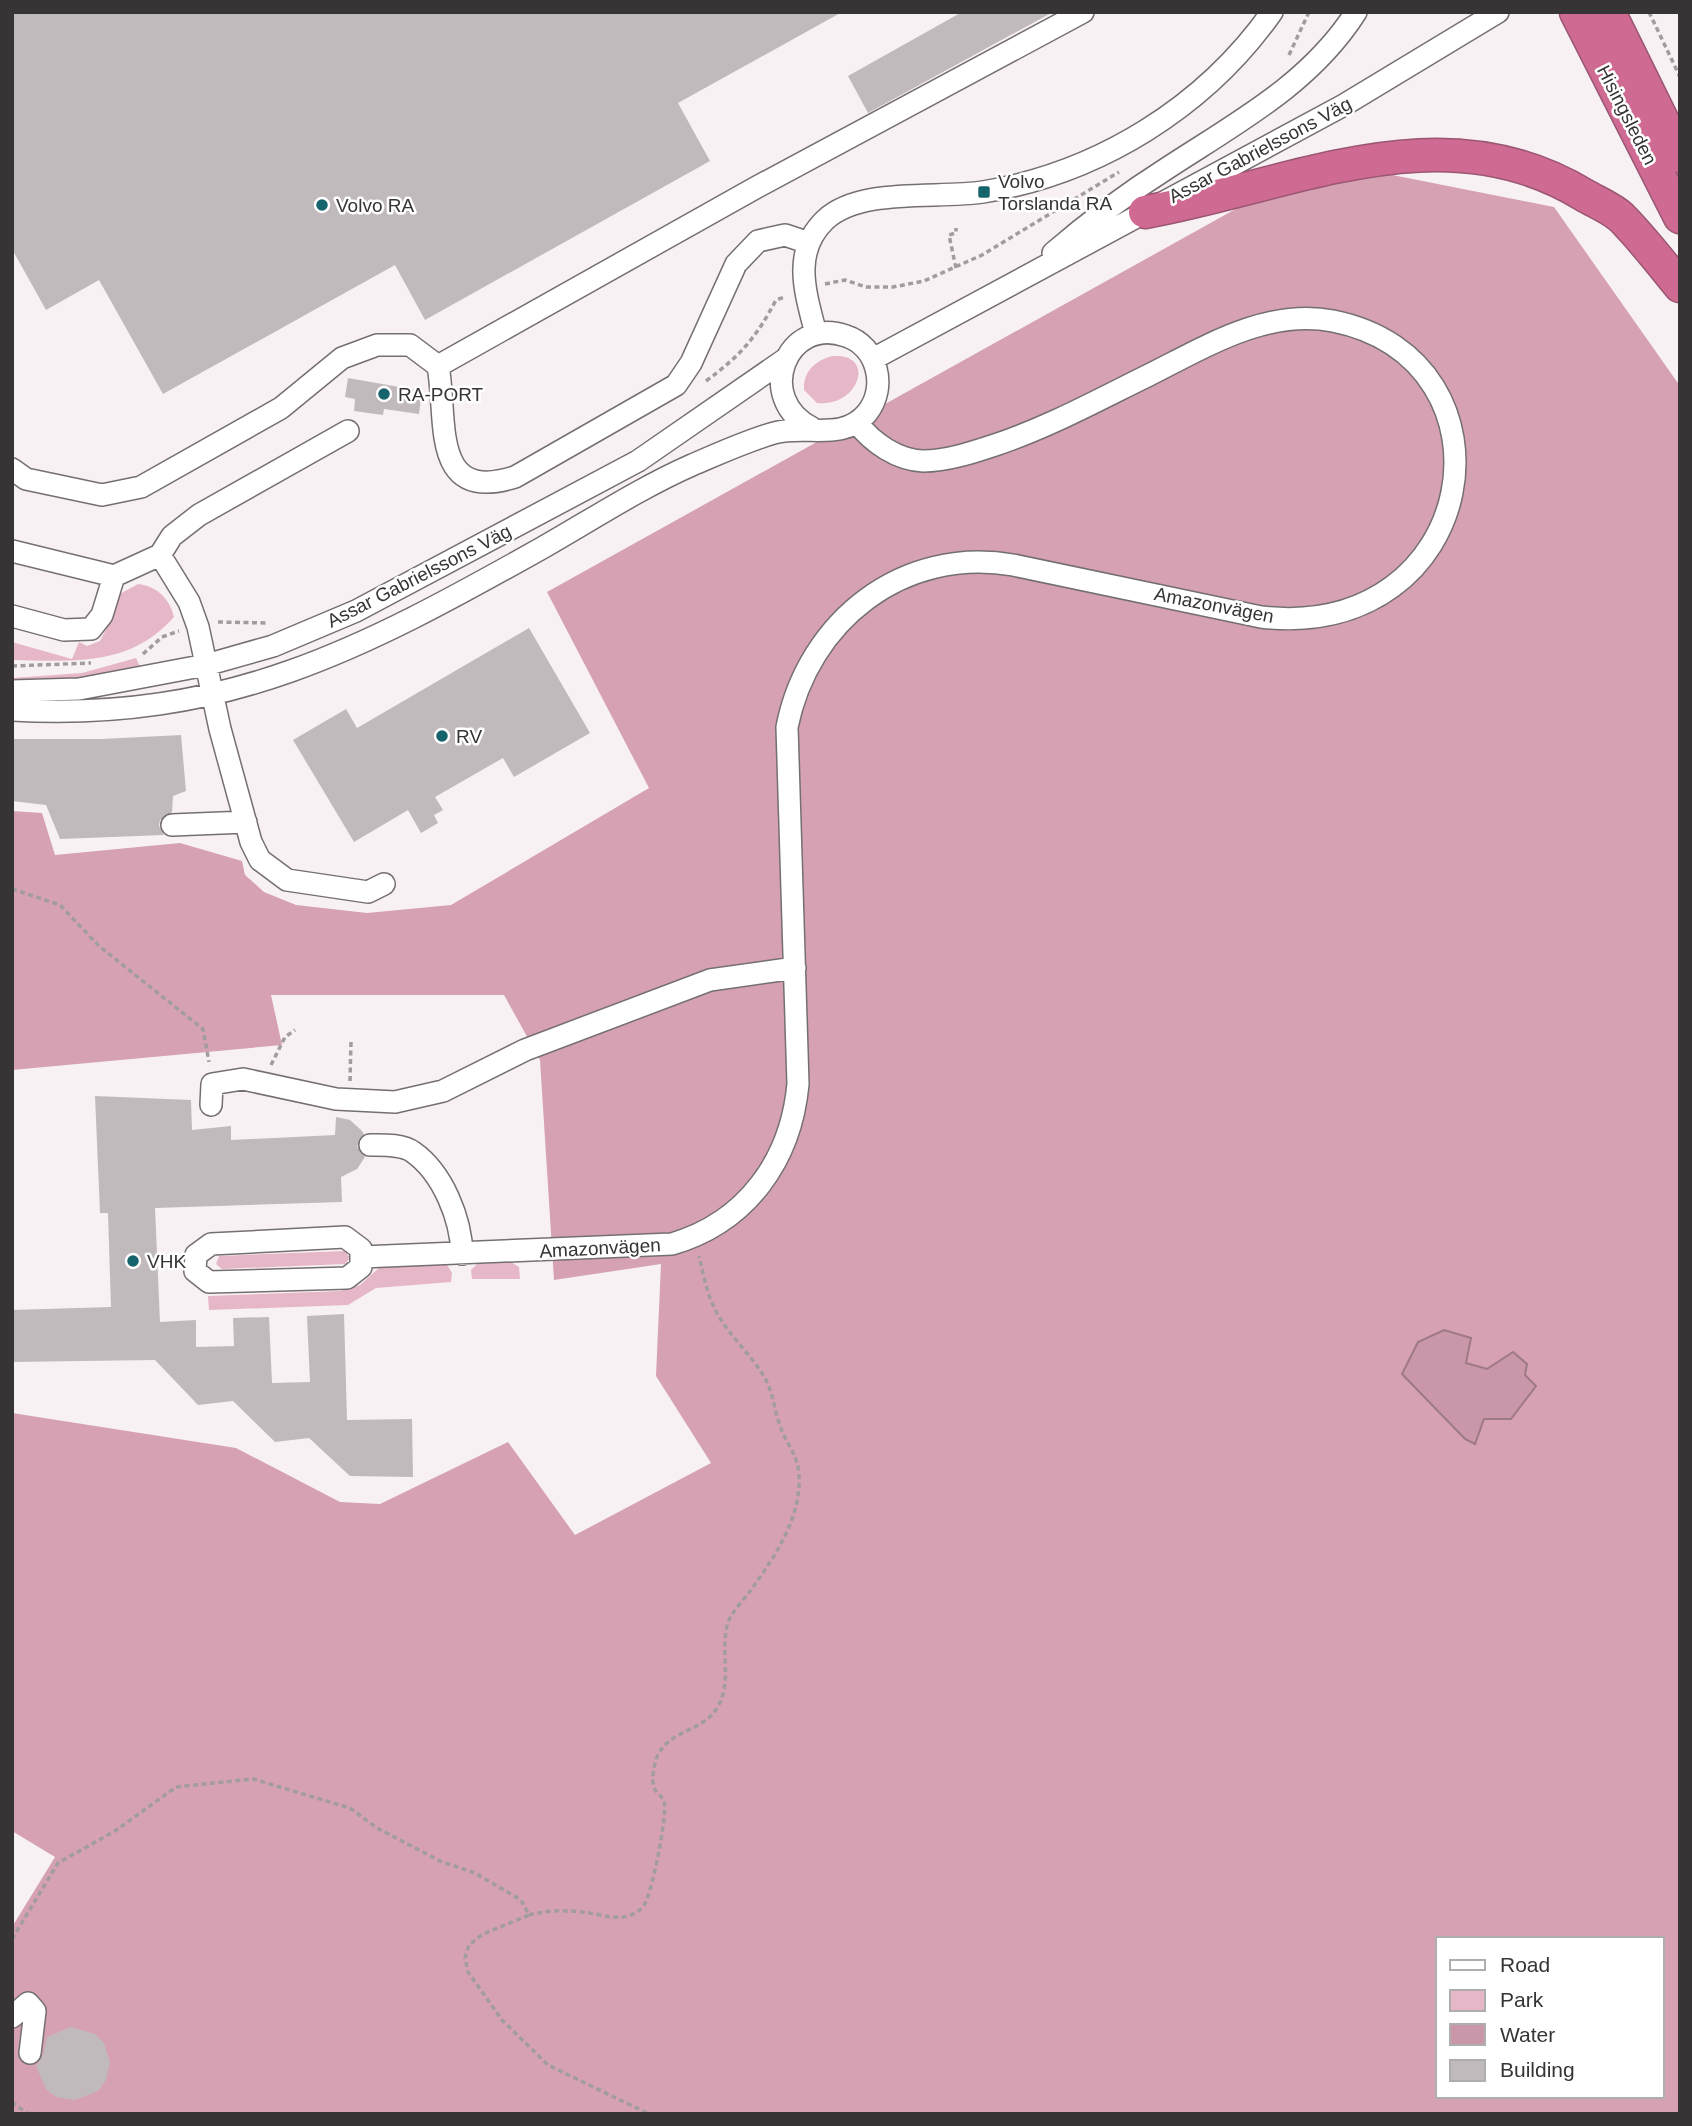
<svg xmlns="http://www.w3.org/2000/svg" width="1692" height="2126" font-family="Arial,sans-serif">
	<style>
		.green { fill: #e6b7c8 }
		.forest { fill: #d5a1b3; fill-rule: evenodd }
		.water { fill: #ca96a9; stroke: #9e7986; stroke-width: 2 }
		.building { fill: #c1babc }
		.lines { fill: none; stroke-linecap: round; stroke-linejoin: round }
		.minor-casing { stroke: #756f71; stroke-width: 24 }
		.highway-casing { stroke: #9a5772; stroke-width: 35 }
		.path { stroke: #a29c9e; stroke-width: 3.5; stroke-dasharray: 5 3.5; stroke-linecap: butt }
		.minor { stroke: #fff; stroke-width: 21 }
		.highway { stroke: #cf6a93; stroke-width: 32 }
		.poi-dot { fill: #15636b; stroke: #fff; stroke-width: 2.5 }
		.labels { text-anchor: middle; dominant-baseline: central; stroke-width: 5; stroke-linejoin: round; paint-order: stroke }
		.street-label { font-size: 19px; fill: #373435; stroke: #fff }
		.poi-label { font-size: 19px; fill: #373435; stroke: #fff; text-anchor: start }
	</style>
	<rect width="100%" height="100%" fill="#f8f1f3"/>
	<!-- green -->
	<path class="green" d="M833 356C877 353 859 408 817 403L804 390C803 371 816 360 833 356Z
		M138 584C157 586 170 599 174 617 130 667 74 661 12 660V642L72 659 79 642 87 646 100 641 109 624 118 595Z
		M136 658 142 671 12 685V678L82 673Z
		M345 1251 350 1258 345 1264 222 1269 216 1264 219 1256Z
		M511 1262 519 1267 520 1279H472L471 1270 477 1264Z
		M446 1263 452 1273 451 1282 376 1288 348 1305 209 1310 208 1296 340 1291 360 1285 380 1267Z"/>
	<!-- forest -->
	<path class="forest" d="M1322 161 1554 207 1680 386V2114H12V1927L55 1857 12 1831V1413L236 1448 340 1502 380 1504 508 1442 575 1535 711 1463 656 1376 661 1264 554 1280 540 1060 504 995H271L282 1045 12 1070V811L42 813 55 855 180 843 242 861 245 875 264 892 296 905 367 913 451 905 649 788 547 592ZM1471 1338 1465 1362 1487 1369 1402 1374ZM1438 1939H1662V2096H1438Z"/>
	<!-- water -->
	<path class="water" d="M1444 1330 1471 1338 1466 1363 1487 1369 1513 1352 1527 1364 1525 1375 1536 1386 1511 1419H1484L1475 1444 1465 1439 1402 1374 1418 1342Z"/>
	<!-- building -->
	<path class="building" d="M12 12H842L678 103 710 161 425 320 395 265 163 394 99 280 46 310 12 249Z
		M962 12H1053L868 113 848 76Z
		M348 378 422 391 419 414 384 409 383 415 354 411 355 399 345 397Z
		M529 628 590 733 514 777 503 758 435 797 443 810 434 815 438 823 421 833 408 810 354 842 293 740 346 709 357 728Z
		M181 735 186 791 173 796 172 812 160 820 159 826 164 835 60 839 46 805 12 801V739H102Z
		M95 1096 191 1100 192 1130 231 1126V1140L335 1135 336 1117 350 1120 361 1130 364 1134 357 1146 365 1157 357 1169 341 1177 342 1202 155 1208 160 1322 196 1320V1347L234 1346 233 1318 269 1317 272 1383 310 1382 307 1316 344 1314 347 1420 412 1419 413 1477 350 1476 309 1438 275 1442 233 1401 198 1405 155 1360 12 1362V1310L111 1307 108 1213H100Z
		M71 2027 95 2034 104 2043 110 2062 106 2080 98 2091 75 2100 56 2097 46 2089 36 2066 43 2055 47 2037Z"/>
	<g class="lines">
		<!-- minor casing -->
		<g class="minor-casing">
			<path id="minor" d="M1053 253C1090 221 1128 193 1169 167 1238 122 1311 83 1356 12
				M816 334C806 294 791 253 825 220 860 187 936 199 983 192 1099 173 1205 107 1272 12
				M873 359 1344 105 1498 12
				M438 366 757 187 1083 12
				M438 366C448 418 429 504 515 477L676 385 691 363 736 264 758 241 785 235 809 243
				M12 469 26 479 102 495 141 487 281 408 342 358 377 345H410L438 366
				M12 551 114 576 102 615 91 629 64 630 12 616
				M160 555 172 536 199 515 348 431
				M114 576 160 555 189 602 198 627 220 729 251 842 260 860 287 880 368 892 384 884
				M12 691 79 689 206 665 273 646 356 611 638 461 787 358
				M12 710C226 722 362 649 542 548 591 520 640 488 692 465 718 454 746 441 774 433 806 424 843 442 867 413 888 387 877 346 846 336 786 315 754 399 812 428
				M172 825 246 822
				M211 1105 212 1084 243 1079 336 1099 395 1102 443 1091 525 1050 710 980 795 968
				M370 1145C383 1145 402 1144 413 1152 443 1173 461 1219 462 1254
				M345 1237 361 1249V1267L347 1278 209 1282 195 1271 196 1255 211 1244Z
				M362 1257 672 1244C747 1222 791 1160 798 1084L787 727C808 621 903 546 1013 565L1261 617C1481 642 1526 360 1333 321 1267 308 1205 347 1149 375 1098 400 1049 427 995 445 974 452 947 461 923 461 897 460 873 443 857 423
				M12 2017 28 2003 35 2011 30 2053"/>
		</g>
		<!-- highway casing -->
		<g class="highway-casing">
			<path id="highway" d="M1576 12 1680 217
				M1609 12 1680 156
				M1145 212C1292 186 1442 108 1584 195 1596 202 1611 208 1621 217 1642 238 1661 263 1680 286"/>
		</g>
		<!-- path -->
		<path class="path" d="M1649 12 1680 77
			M1289 55 1309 12
			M956 268 949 235 956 233V228
			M825 284 845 280 866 287H893L924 281 982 255 1119 172
			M706 381C740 356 756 338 776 300L785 297
			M218 622 269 623
			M143 654 162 637 179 631
			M12 666 91 663
			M12 889 60 905 99 946 203 1029 209 1062
			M271 1065 285 1037 295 1030
			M350 1081 351 1041
			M529 1915C547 1910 564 1910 582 1912 604 1914 623 1925 642 1908 651 1901 668 1814 664 1801 662 1796 656 1793 654 1788 651 1779 654 1766 657 1757 669 1729 703 1732 717 1708 734 1681 718 1649 729 1620 734 1610 744 1599 751 1590 775 1556 801 1519 799 1475 798 1457 789 1447 782 1431 775 1415 774 1396 766 1380 752 1354 726 1334 714 1307 706 1291 703 1272 699 1256
			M12 1939 58 1863 115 1831 176 1787 253 1779 350 1808 377 1828 440 1861 475 1873 521 1900 529 1915 483 1934 469 1945 465 1958 468 1972 502 2020 548 2065 649 2114
			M12 2102 28 2114"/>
		<!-- minor -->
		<use href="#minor" class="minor"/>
		<!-- highway -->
		<use href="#highway" class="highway"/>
	</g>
	<!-- markers -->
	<g class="poi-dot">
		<rect x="977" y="185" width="14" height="14" rx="3.5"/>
		<circle cx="322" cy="205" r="7"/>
		<circle cx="384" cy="394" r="7"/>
		<circle cx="442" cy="736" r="7"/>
		<circle cx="133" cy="1261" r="7"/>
	</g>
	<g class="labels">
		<!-- street labels -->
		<g class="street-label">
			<text transform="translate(1627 115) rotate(63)">Hisingsleden</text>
			<text transform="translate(1260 150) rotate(-28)">Assar Gabrielssons Väg</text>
			<text transform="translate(419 576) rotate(-27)">Assar Gabrielssons Väg</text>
			<text transform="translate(1214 605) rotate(11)">Amazonvägen</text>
			<text transform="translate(600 1248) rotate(-3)">Amazonvägen</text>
		</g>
		<!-- poi labels -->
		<g class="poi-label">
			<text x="998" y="181">Volvo<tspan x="998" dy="22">Torslanda RA</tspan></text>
			<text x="336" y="205">Volvo RA</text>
			<text x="398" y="394">RA-PORT</text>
			<text x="456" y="736">RV</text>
			<text x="147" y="1261">VHK</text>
		</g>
	</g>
	<!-- border -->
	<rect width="1692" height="2126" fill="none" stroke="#373435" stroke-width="28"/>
	<!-- legend -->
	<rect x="1436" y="1937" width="228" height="161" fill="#ffffff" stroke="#afaeae" stroke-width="2"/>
	<rect x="1450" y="1960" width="35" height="10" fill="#ffffff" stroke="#afaeae" stroke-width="2"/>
	<text x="1500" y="1972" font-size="21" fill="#373435">Road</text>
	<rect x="1450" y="1990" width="35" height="21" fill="#e6b7c8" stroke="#afaeae" stroke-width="2"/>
	<text x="1500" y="2007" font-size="21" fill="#373435">Park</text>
	<rect x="1450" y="2024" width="35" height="21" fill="#ca96a9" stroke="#afaeae" stroke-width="2"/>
	<text x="1500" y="2042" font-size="21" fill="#373435">Water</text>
	<rect x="1450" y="2060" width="35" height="21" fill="#c1babc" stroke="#afaeae" stroke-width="2"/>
	<text x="1500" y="2077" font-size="21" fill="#373435">Building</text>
</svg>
